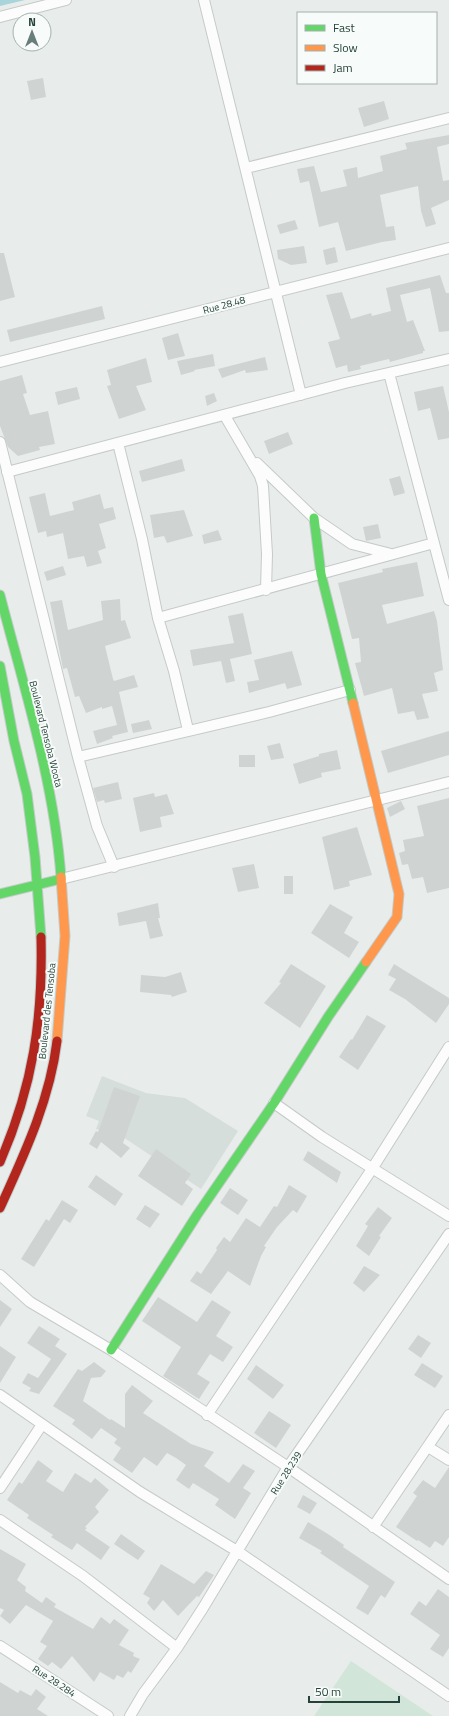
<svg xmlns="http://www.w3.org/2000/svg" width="449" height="1716" font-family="'Titillium Web',sans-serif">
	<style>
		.built { fill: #d6dedb }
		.green { fill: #d1e6d8 }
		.water { fill: #a9d4db }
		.building { fill: #cfd4d2 }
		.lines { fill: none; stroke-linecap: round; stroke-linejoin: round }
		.street-casing { stroke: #c5cac8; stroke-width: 12 }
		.fast-casing { stroke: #c3cbc8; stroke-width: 11 }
		.slow-casing { stroke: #c3cbc8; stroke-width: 11 }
		.jam-casing { stroke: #c3cbc8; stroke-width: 11 }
		.street { stroke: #fcfcfc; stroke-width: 10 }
		.fast { stroke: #63d668; stroke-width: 9 }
		.slow { stroke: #ff974d; stroke-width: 9 }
		.jam { stroke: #b3261e; stroke-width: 9 }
		.labels { text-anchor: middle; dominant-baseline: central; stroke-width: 4; stroke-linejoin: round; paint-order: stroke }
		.street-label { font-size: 10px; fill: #24423a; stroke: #f7fbf9 }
	</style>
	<rect width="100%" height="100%" fill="#e8edeb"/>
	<!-- built -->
	<path class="built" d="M102 1076 146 1093 185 1098 238 1131 201 1189 126 1139 96 1129 99 1121 86 1116Z"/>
	<!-- green -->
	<path class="green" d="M351 1661 433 1716H314Z"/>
	<!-- water -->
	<path class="water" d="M0 0H25L0 6Z"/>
	<!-- building -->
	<path class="building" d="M43 78 46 97 31 100 27 81Z
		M384 101 389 119 364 127 358 108Z
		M449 135V144L437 147 443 181 449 180V200L431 208 436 224 426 227 421 211 418 186 380 195 386 227 394 226 396 240 382 242 346 251 338 222 319 227 309 181 300 183 297 169 314 166 321 192 347 186 343 170 357 167 358 178 383 171 380 156 407 149 405 143Z
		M295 220 298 229 280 234 277 225Z
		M304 246 307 263 291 265 278 259 277 250Z
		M335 247 338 262 326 265 323 250Z
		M0 253H4L15 297 0 301Z
		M440 275 446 293H449V331L439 332 430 288 400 295 407 322 413 320 425 351H423V353L390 362 389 359 360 366 361 369 348 372 347 365 336 368 328 342 340 339 326 295 342 292 351 319 371 313 372 316 391 311 386 288Z
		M102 306 105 319 10 342 7 330Z
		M178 333 185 356 168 360 162 338Z
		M213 354 215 366 194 370 195 371 181 375 177 361Z
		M265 357 268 370 246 373 245 370 222 378 218 369Z
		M146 358 152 382 136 386 146 410 119 419 107 386 111 385 107 370Z
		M22 375 27 393 23 394 30 415 48 411 55 444 39 447 40 450 18 456 8 447 0 426V381Z
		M443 386 449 412V438L438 440 430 408 418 411 414 392Z
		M77 387 80 399 58 405 55 392Z
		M214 393 217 401 207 406 205 396Z
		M288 432 293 444 269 454 264 441Z
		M182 459 185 471 142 482 139 471Z
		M400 476 405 493 394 496 389 479Z
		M45 493 50 516 74 510 72 502 100 494 104 509 113 507 116 519 99 524 106 548 98 551 102 563 87 567 84 556 68 559 63 533 47 537 46 531 38 533 29 497Z
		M184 510 193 536 167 543 164 536 154 538 150 515Z
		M378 524 381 538 366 541 363 527Z
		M218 530 222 540 204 544 202 535Z
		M417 562 424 596 382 605 387 624 434 611 437 621 443 670 434 673 438 691 422 694 429 718 417 720 414 711 398 714 392 688 364 696 355 663 361 662 359 638 352 639 338 583 383 572 382 569Z
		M63 566 66 575 47 581 44 572Z
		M120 599 121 621 125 620 131 638 105 646 113 679 114 681 134 675 138 687 119 692 128 732 112 736 113 738 97 744 93 731 117 725 112 706 102 709V707L86 713 79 696 75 697 67 668 63 669 50 602 62 600 68 630 103 620 101 601Z
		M243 613 252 654 230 659 235 681 226 683 221 661 193 666 190 650 234 643 228 616Z
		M292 651 302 685 287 689 285 683 249 693 247 682 259 680 254 660Z
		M149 720 152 729 133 733 131 724Z
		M449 731V755L388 773 381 751Z
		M280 743 284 758 271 760 267 746Z
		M337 750 341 769 321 773 322 777 299 784 293 764 319 756V754Z
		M239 755H255V767H239Z
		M118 782 122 799 105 803 104 800 97 802 93 788Z
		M154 793 155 797 167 794 174 814 160 817 162 827 140 832 133 798Z
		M449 798V888L427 893 423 877 412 879 408 864 402 865 399 853 405 851 403 840 424 836 417 806Z
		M401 801 405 809 390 817 387 808Z
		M357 827 372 875 349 881 350 886 334 890 322 837Z
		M254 864 259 888 238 892 232 868Z
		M284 876H293V894H284Z
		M158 903 160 918H158L163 936 150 939 146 921 119 926 117 913Z
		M330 904 353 917 344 933 359 942 349 958 311 933Z
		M291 964 326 986 300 1028 264 1003 281 983 279 982Z
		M394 964 449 998V1004L436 1023 405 999 389 990 396 979 388 975Z
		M181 972 187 992 172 997 171 995 140 992 141 975 165 977Z
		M367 1015 386 1026 358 1070 339 1057 351 1039 352 1040Z
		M114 1087 140 1096 123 1143 130 1148 121 1158 101 1142 97 1149 89 1144 96 1131 98 1132Z
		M156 1149 191 1174 185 1183 193 1189 182 1206 138 1176Z
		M308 1151 341 1172 337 1183 303 1160Z
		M96 1175 123 1194 115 1206 88 1187Z
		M289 1185 307 1196 297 1213 293 1210 277 1227 264 1246 266 1247 261 1256 250 1286 228 1271 211 1294 190 1281 197 1271 201 1274 217 1250 216 1248 224 1237 230 1242 246 1218 260 1227 274 1206 277 1207Z
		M230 1188 248 1200 238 1215 220 1203Z
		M62 1200 78 1210 70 1223 64 1219 34 1267 21 1259 46 1219 49 1221Z
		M145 1205 160 1214 150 1228 136 1219Z
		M378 1207 392 1218 379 1236 381 1237 369 1256 356 1246 368 1226 365 1224Z
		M364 1266 380 1275 364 1292 353 1283Z
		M158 1297 197 1322 212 1300 231 1312 216 1336 233 1347 223 1362 210 1354 197 1374 210 1382 199 1399 163 1376 181 1347 142 1321Z
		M0 1300 12 1309 0 1327Z
		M39 1326 60 1339 55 1346 67 1354 39 1394 29 1391 31 1388 22 1383 28 1373 38 1378 51 1359 27 1343Z
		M418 1335 431 1343 421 1358 408 1349Z
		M0 1346 16 1357 0 1383Z
		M94 1362 106 1371 101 1377 91 1378 83 1401 110 1420 111 1419 125 1428V1394L132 1385 153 1401 143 1413 191 1444 214 1452 204 1466 229 1483 243 1464 255 1471 243 1488 251 1493 235 1519 215 1505 219 1499 193 1483 189 1489 176 1480 186 1465 176 1458 167 1453 157 1466 144 1457 132 1473 113 1460 121 1448 114 1443 117 1439 101 1428 92 1439 72 1424 75 1420 53 1406 78 1369 82 1371Z
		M422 1363 443 1376 435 1388 414 1375Z
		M256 1365 284 1385 273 1399 247 1379Z
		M269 1411 291 1425 276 1448 254 1433Z
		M38 1460 53 1471 46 1481 63 1492 75 1473 91 1483 95 1478 109 1490 95 1507 99 1512 85 1527 87 1528 85 1530 110 1547 101 1560 77 1543 72 1550 51 1537 53 1535 27 1518 29 1515 7 1500 19 1482 22 1484Z
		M449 1467V1537L443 1546 435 1541 430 1548 418 1540 417 1541 396 1527 417 1496 413 1493 423 1480 435 1488Z
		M303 1495 317 1503 310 1514 297 1507Z
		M308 1522 328 1534 344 1545 343 1547 395 1582 385 1598 381 1595 368 1615 356 1608 369 1586 320 1553 322 1551 299 1538Z
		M121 1534 145 1551 138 1560 114 1544Z
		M0 1549 26 1564 17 1580 26 1587 25 1591 42 1603 46 1597 56 1604 54 1607 93 1629 101 1617 110 1624 114 1619 129 1630 119 1645 134 1653 133 1656 140 1659 131 1673 128 1671 123 1678 117 1675 114 1680 100 1672 94 1682 72 1656 61 1669 52 1662 48 1666 38 1659 47 1646 40 1642 53 1621 26 1605 10 1624 0 1616 4 1610 0 1608Z
		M161 1564 194 1584 206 1571 214 1575 199 1597 197 1596 178 1616 163 1600 154 1611 147 1603 150 1598 143 1594Z
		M438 1589 449 1597V1648L443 1657 430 1649 440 1635 410 1614 419 1601 426 1606Z
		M0 1682 18 1693 20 1690 31 1696 36 1689 46 1697 37 1709 48 1716H0Z"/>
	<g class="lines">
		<!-- street casing -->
		<g class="street-casing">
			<path id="street" d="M204 0 301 395
				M0 17 66 0
				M246 168 449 118
				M0 362 449 248
				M389 373 449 600
				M225 416 260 476 263 486 267 554 266 590
				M0 442 78 757 269 712 350 690
				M118 443 142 539 158 618 174 671 188 730
				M257 463 314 518 352 544 391 554
				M7 472 345 383 449 359
				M158 618 434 543
				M78 757 97 826 114 867
				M61 879 449 782
				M274 1103 322 1137 449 1216
				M0 1275 30 1302 111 1350 288 1467 449 1579
				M0 1395 140 1492 237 1551 449 1696
				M207 1415 372 1169 449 1047
				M428 1447 449 1460
				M0 1488 41 1426
				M0 1520 83 1576 177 1648
				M373 1527 449 1415
				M0 1646 108 1716
				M130 1716 143 1694 177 1648 203 1608 288 1467 449 1234"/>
		</g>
		<!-- fast casing -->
		<g class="fast-casing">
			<path id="fast" d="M314 518 321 574 353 703
				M0 595C24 688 54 781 61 877
				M0 666 14 741 27 794 35 857 41 937
				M0 894 61 879
				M111 1350 197 1215 274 1103 328 1017 366 962"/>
		</g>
		<!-- slow casing -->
		<g class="slow-casing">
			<path id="slow" d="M353 703 399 894 397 917 366 962
				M57 1041 65 936 61 877"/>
		</g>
		<!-- jam casing -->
		<g class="jam-casing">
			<path id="jam" d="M0 1162C33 1086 43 1019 41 937
				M0 1208C24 1155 50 1100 57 1041"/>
		</g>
		<!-- street -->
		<use href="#street" class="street"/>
		<!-- fast -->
		<use href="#fast" class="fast"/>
		<!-- slow -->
		<use href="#slow" class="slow"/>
		<!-- jam -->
		<use href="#jam" class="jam"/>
	</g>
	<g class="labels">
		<!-- street labels -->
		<g class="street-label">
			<text transform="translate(224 305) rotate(-15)">Rue 28.48</text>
			<text transform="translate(46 734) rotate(76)">Boulevard Tensoba Woota</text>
			<text transform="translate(47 1011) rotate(-84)">Boulevard des Tensoba</text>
			<text transform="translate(286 1473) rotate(-58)">Rue 28.239</text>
			<text transform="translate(54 1681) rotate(33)">Rue 28.284</text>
		</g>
	</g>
	<!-- legend -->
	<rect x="297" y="12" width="140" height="72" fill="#f7fbf9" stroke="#a3b1ad"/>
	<rect x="305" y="25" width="20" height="6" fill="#63d668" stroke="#a3b1ad"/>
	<text x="333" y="32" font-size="12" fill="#24423a">Fast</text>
	<rect x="305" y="45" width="20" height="6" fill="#ff974d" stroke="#a3b1ad"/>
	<text x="333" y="52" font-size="12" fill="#24423a">Slow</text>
	<rect x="305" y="65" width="20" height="6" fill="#b3261e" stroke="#a3b1ad"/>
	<text x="333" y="72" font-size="12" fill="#24423a">Jam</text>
	<!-- north arrow -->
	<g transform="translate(32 32)"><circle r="19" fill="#f7fbf9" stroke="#a3b1ad"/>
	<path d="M0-3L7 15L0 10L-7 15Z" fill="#697e78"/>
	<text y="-6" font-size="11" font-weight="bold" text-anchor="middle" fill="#24423a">N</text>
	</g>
	<!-- scale -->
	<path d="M309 1696v6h90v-6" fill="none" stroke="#24423a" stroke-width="2"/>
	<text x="315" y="1696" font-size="12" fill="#24423a" stroke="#f7fbf9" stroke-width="3" paint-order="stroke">50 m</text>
</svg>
